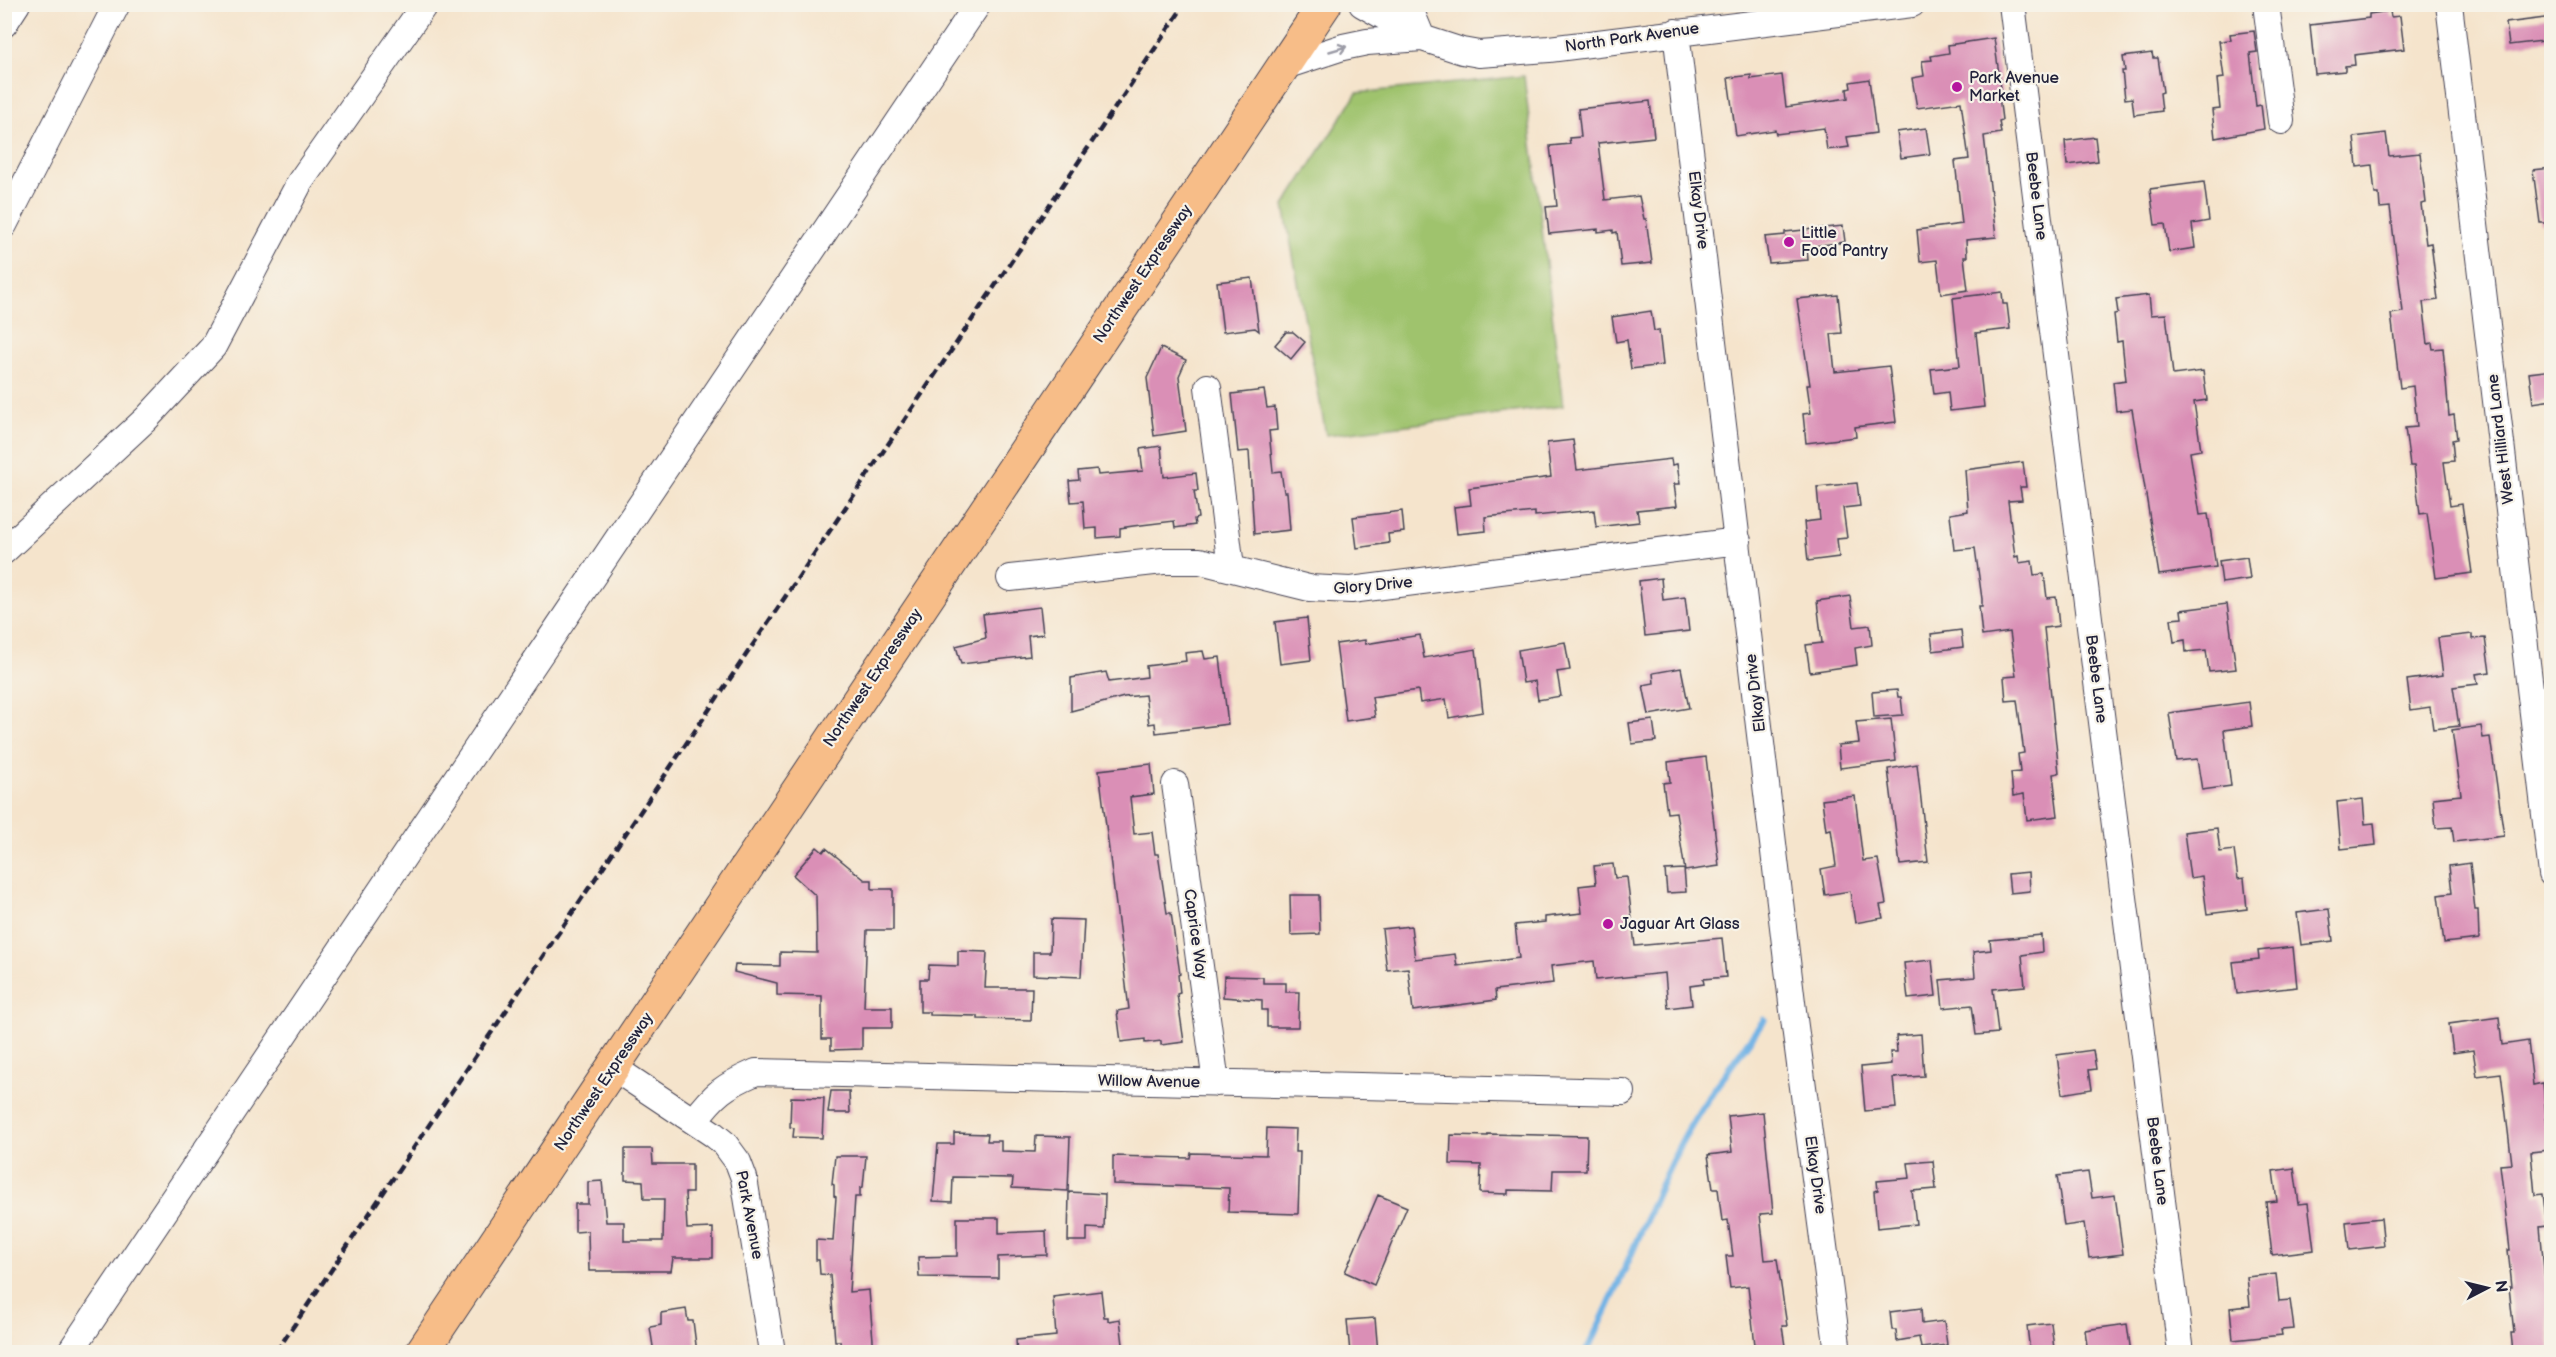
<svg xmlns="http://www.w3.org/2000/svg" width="2556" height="1357" font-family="'Balsamiq Sans',sans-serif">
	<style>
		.green { fill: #9fc36d; stroke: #607254; stroke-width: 1.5 }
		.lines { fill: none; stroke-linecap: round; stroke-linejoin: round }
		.stream { stroke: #71b2e5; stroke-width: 7 }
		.building { fill: #da8fb6 }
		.minor-casing { stroke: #423f51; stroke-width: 28 }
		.major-casing { stroke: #423f51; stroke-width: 35 }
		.minor { stroke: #fff; stroke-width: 26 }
		.major { stroke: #f7bd88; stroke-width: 33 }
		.rail { stroke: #22223b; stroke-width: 4.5; stroke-dasharray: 9 4.5; stroke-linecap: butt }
		.oneway { stroke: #9c9ca7 }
		.poi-dot { fill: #b5179e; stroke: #f7f3e8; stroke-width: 2 }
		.labels { text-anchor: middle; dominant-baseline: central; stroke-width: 4.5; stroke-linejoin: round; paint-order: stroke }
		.street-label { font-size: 16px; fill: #22223b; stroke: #f7f3e8 }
		.poi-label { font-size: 16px; fill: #22223b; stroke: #f7f3e8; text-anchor: start }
	</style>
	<rect width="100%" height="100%" fill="#f7f3e8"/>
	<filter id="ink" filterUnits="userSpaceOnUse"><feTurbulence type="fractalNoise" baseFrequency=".0167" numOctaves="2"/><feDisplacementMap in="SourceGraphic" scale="12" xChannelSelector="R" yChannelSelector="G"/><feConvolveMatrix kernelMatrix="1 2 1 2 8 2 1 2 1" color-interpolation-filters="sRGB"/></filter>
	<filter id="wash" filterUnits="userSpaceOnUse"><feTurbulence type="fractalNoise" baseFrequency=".008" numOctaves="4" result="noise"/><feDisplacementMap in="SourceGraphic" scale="24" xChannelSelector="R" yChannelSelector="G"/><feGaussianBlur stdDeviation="1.35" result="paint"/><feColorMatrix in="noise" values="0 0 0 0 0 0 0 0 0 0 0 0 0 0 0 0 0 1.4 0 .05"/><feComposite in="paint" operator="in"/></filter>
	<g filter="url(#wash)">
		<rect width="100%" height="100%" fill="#f5e4cc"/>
		<!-- green -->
		<path class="green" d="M1524 76 1563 406 1326 435 1284 206 1357 93Z"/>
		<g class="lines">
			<!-- stream -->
			<path class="stream" d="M1586 1352C1621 1285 1646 1213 1680 1145 1703 1101 1735 1061 1764 1020"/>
		</g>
		<g id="blocks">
			<!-- building -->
			<path class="building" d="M2390 11 2391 17 2400 16 2404 49 2354 55 2355 65 2345 66V71L2315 74 2310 25 2369 18V14Z
				M2552 17V40L2509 45 2506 23Z
				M2254 31 2257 52 2250 53 2256 106 2261 105 2264 129 2215 138 2212 110 2220 109 2217 79 2224 78 2219 41 2231 40 2230 34Z
				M1994 38 2002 96H1999L2002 120 1999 121 2001 133 1984 136 1996 237 1966 240 1967 257H1964L1968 290 1941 294 1937 260 1920 262 1917 230 1962 224 1955 161 1969 159 1961 102 1917 108 1912 78 1924 76 1922 61 1932 60 1931 56 1949 53 1948 45Z
				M2152 53 2153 58H2158L2163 92 2160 93 2162 111 2134 115 2132 98 2125 99 2122 71H2125L2123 57Z
				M1751 75V79L1782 75 1786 107 1848 98 1847 89 1851 88 1850 82 1869 79 1876 133 1847 137 1849 147 1827 150 1824 128 1776 134 1775 130 1736 136 1728 78Z
				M1650 101 1654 137 1598 143 1605 200 1639 196 1644 219H1646L1652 263 1621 266 1617 232 1613 233V230L1598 232V229L1549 234 1546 207 1557 206 1550 146 1570 144 1569 138 1581 137 1578 109Z
				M1926 128 1930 154 1901 158 1897 132Z
				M2386 133 2389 156 2420 153 2426 203 2421 204 2426 244 2431 243 2438 300 2423 302 2428 344 2432 343 2433 349 2443 348 2449 416 2454 415 2457 439 2452 440 2454 461 2444 462 2450 506 2462 504 2472 573 2436 578 2427 513 2420 514 2414 466H2410L2405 428 2417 427 2413 386 2400 388 2391 314 2403 312 2390 207 2380 208 2379 194H2375L2372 165 2357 167 2354 137Z
				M2095 137 2098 161 2067 165 2065 141Z
				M2552 168V223H2540L2533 170Z
				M2204 182 2209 221 2192 224 2195 248 2169 252 2165 224 2155 225 2150 189Z
				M1843 226 1845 242 1807 247 1808 260 1769 263 1765 237 1785 235V232Z
				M1252 278 1259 331 1255 328 1223 332 1217 282Z
				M2002 292 2003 304H2007L2010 329 1976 333 1984 407 1950 411 1948 392 1934 394 1931 369 1960 366 1953 298Z
				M1838 295 1842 333 1831 334 1835 372 1889 366 1896 422 1855 427 1856 437 1806 443 1803 414 1811 413 1807 385H1810L1797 299Z
				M2149 295 2151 315 2166 314 2173 375 2203 371 2207 400 2194 402 2201 450 2190 452 2200 515 2208 514 2216 567 2159 575 2132 409 2116 411 2113 382 2126 380 2122 341 2117 342 2114 314 2118 313 2116 299Z
				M1651 311 1654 331 1659 330 1663 365 1631 369 1627 340 1616 342 1612 317Z
				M1286 332H1293L1305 342 1291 359 1275 345Z
				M1161 348 1186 360 1179 376 1186 431 1154 436 1147 378Z
				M2552 370V400L2533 403 2529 373Z
				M1264 390 1267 408 1275 407 1277 430 1269 431 1273 472 1281 471 1284 492H1287L1290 530 1254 534 1249 451 1238 452 1232 394Z
				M1573 440 1577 470 1671 459 1672 465 1677 464 1680 484H1674L1677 506 1637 510 1639 522 1596 527 1594 510 1535 516V512L1485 517 1486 531 1457 534 1454 507 1471 505 1469 488 1551 477 1547 443Z
				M1161 446 1164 477 1196 473 1198 491H1194L1198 518 1194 519 1195 525 1175 528 1174 521 1133 526 1120 528V536L1097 538V528L1085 529 1083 501 1071 502 1069 481 1079 480 1078 471 1097 469 1098 475 1143 471 1140 449Z
				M2023 462 2026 487H2020L2022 500 2008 501 2015 557 2018 556 2019 563 2032 561 2034 575 2044 574 2047 598 2056 597 2059 626 2044 628 2059 773 2053 774 2058 816 2027 820 2024 794 2013 796 2011 773 2020 772 2018 754 2024 753 2017 700 2006 701 2004 677 2016 676 2010 632 1982 636 1979 606H1982V599L1975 548 1954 550 1950 514 1968 511 1965 470Z
				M1857 483 1860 506 1843 508 1847 538 1837 539 1839 557 1808 561 1804 522 1820 520 1817 487Z
				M1402 511 1404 532 1388 534 1389 543 1357 548 1353 517Z
				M2247 557 2250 579 2222 583 2219 561Z
				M1661 578 1663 600 1685 597 1689 631 1645 636 1639 581Z
				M1850 596 1854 627 1870 625 1872 645 1855 648 1857 665 1810 672 1806 645 1822 643 1817 601Z
				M2227 604 2236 669 2209 672 2206 650 2186 652 2185 640 2174 642 2171 619 2182 618 2181 610Z
				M1040 607 1043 634 1028 636 1030 656 961 664 956 646 986 638 983 614Z
				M1307 618 1311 660 1280 664 1275 622Z
				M1961 630 1963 647 1933 651 1931 634Z
				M2472 634V639L2485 638 2490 672 2476 674 2478 684 2453 687 2459 726 2433 729 2430 707 2411 710 2407 680 2443 675 2438 638Z
				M1420 635 1424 658 1476 649 1483 712 1449 718 1446 699 1420 703 1418 690 1372 697 1375 717 1346 721 1336 644 1365 640V644Z
				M1565 642 1570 670 1557 672 1561 696 1538 700 1535 681 1523 683 1518 650Z
				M1203 651 1205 659 1220 657 1228 724 1156 733 1155 723 1149 724 1145 695 1124 697 1071 711V678L1106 672 1109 682 1147 677 1146 666 1186 661 1185 653Z
				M1681 668 1689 708 1649 715 1643 685 1654 683 1653 673Z
				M1897 690 1898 697H1901L1903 715 1874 717 1872 692Z
				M2249 702 2252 726 2224 730 2231 786 2202 790 2197 759 2176 761 2169 713Z
				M1891 719 1896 761 1840 768 1838 745 1859 743 1856 722Z
				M1653 720 1656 741 1632 744 1629 723Z
				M2481 726 2483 738 2490 737 2504 836 2454 842 2452 827 2436 828 2433 798 2461 795 2452 730Z
				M1706 757 1719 866 1685 871 1676 812 1667 813 1663 783 1670 782 1668 762Z
				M1151 764 1154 794 1130 797 1134 834 1152 832 1155 854H1158L1167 913H1171L1180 974 1178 975 1180 993 1177 994 1184 1042 1161 1045V1041L1145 1043V1039L1121 1042 1117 1011 1129 1009 1099 770Z
				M1917 764 1928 862 1900 865 1888 769Z
				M1855 796 1863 861 1878 859 1886 904 1880 905 1883 918 1855 923 1850 891 1825 895 1821 869 1836 866 1831 829 1826 830 1822 800Z
				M2363 799 2365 824 2374 823 2376 845 2341 849 2337 802Z
				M2217 828 2220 852 2234 850 2238 879 2244 878 2247 909 2207 914 2202 876 2190 878 2184 832Z
				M817 847 823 852 826 848 865 880H872V889H893V930H867L864 1007H892V1028H862V1049L831 1050V1039H822V996L777 995V983L734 972 735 965 780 966V952L817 953 816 896 793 875Z
				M2470 863 2475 910H2478L2479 939 2444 943 2438 895 2452 893 2449 866Z
				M1613 864 1615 878 1627 877 1635 946 1722 938 1726 977 1703 979 1704 984 1690 986 1692 1005 1668 1008 1665 973 1596 980 1594 961 1551 966 1553 983 1495 990 1496 1000 1413 1011 1408 968 1387 970 1382 929 1411 926 1415 959 1455 954 1457 966 1519 958 1515 925 1545 922V917L1582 913 1579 886 1596 884 1594 866Z
				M1684 869 1686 892 1667 893 1665 870Z
				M2029 872 2030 891 2010 893 2008 874Z
				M1290 895H1319L1320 934 1291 935Z
				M2329 909 2333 941 2301 945 2297 913Z
				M1051 919 1084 920 1081 977 1033 975V952H1050Z
				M2041 935 2042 952 2022 955 2025 986 1993 989 1998 1033 1976 1035 1972 1005 1943 1008 1940 980 1975 977 1973 952 1991 950 1990 940Z
				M2293 947 2297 987 2237 994 2233 962 2259 959 2258 951Z
				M958 951 987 952 985 988H1032L1031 1020 978 1019V1016L930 1015V1012H920V979H928L929 965 958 966Z
				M1932 960 1936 996 1908 999 1904 963Z
				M1224 976 1263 977V983H1286V992H1299L1298 1027H1267V1010H1262V1000L1223 997Z
				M2499 1017 2502 1045 2528 1041 2533 1085 2543 1083 2549 1150 2531 1152 2535 1195 2543 1194 2547 1226 2540 1227 2552 1353H2513L2511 1333H2514L2509 1287H2512L2508 1250H2510L2500 1165 2512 1164 2501 1073 2477 1076 2473 1050 2453 1053 2449 1024Z
				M1921 1034 1924 1076 1893 1078 1896 1108 1865 1111 1861 1067 1891 1064 1890 1052H1897L1896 1036Z
				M2093 1050 2096 1069 2089 1070 2092 1089 2062 1094 2057 1055Z
				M831 1091H849L850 1113H828Z
				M791 1097 824 1098 822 1138 793 1137 794 1128 790 1127Z
				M1763 1112 1773 1213 1760 1214 1765 1260 1777 1259 1787 1326H1782L1786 1353H1756L1748 1286 1730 1288 1726 1256H1733L1728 1220 1722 1221 1718 1189H1713L1708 1155 1732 1152 1728 1116Z
				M1267 1128 1296 1129 1295 1152H1300L1298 1214 1228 1212 1229 1188 1113 1184V1156L1190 1158 1191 1153 1266 1155Z
				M954 1133 988 1134 987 1141H1001V1151L1035 1152 1036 1136 1070 1137 1068 1191 1012 1188 1013 1178 953 1177 952 1202 933 1201 938 1144H954Z
				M1488 1134 1587 1136 1586 1170H1553L1552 1191 1508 1190V1194L1480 1193 1481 1165 1450 1164 1451 1135 1488 1136Z
				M625 1149H652L653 1164H692V1193H685L687 1229 713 1228V1258H673L671 1271H589L588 1231 575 1232V1204H588V1182L602 1181 606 1222H624V1241H663L664 1199H644L643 1181 625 1180Z
				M835 1156H866L863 1187 860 1188V1197H855L849 1292 869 1290 874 1353H841L840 1341H835L830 1275 820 1274 819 1260H816V1240L833 1241 836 1197 834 1196V1185L832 1184Z
				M1933 1161 1936 1189 1912 1191 1916 1224 1877 1228 1874 1191 1878 1190 1877 1181 1910 1178 1908 1163Z
				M2294 1168 2299 1204 2308 1203 2314 1250 2272 1255 2266 1202 2277 1201 2273 1171Z
				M2088 1172 2092 1198 2115 1195 2123 1254 2089 1258 2084 1223 2064 1226 2057 1176Z
				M1069 1192 1105 1194 1104 1229 1087 1228V1241H1068Z
				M1378 1195 1407 1207 1374 1285 1345 1272Z
				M957 1218H999V1233L1046 1231 1047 1255 998 1257V1278L919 1277 918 1257 957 1256Z
				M2381 1218 2384 1246 2349 1250 2346 1222Z
				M2276 1274 2279 1301 2290 1300 2294 1329 2281 1330 2282 1335 2233 1340 2230 1308 2250 1306 2247 1277Z
				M1101 1291 1104 1317H1108V1321L1120 1319 1124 1353H1017L1016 1340 1056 1336 1053 1297Z
				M1921 1308 1922 1324 1944 1321 1947 1345 1921 1348 1919 1337 1897 1341 1896 1330H1892L1890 1312Z
				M686 1309 688 1321H693L697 1353H654L650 1327 661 1325V1313Z
				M1375 1318 1378 1353H1350L1347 1320Z
				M2051 1323 2054 1349 2030 1352 2027 1326Z
				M2127 1324 2131 1353H2088L2085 1330Z"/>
		</g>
	</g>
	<g filter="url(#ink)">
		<use href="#blocks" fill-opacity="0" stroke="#423f51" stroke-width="1.5"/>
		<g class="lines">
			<!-- minor casing -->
			<g class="minor-casing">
				<path id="minor" d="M1362 4 1422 38 1462 51 1479 54 1549 49 1912 4
					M2012 4 2181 1352
					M2266 4 2281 121
					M2449 4 2552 874
					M4 24 17 4
					M1676 32 1794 1019 1838 1352
					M1282 67 1343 47 1367 42 1422 38 1408 4
					M4 225 117 4
					M1208 387 1231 567
					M4 551 146 419 213 347 300 182 425 4
					M1010 578 1163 561H1200L1309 588 1351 590 1738 541
					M1175 784 1216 1083
					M614 1068 713 1134 724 1143 738 1162 744 1178 772 1352
					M694 1121C715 1093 724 1086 756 1072L1622 1092
					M70 1352 978 4"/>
			</g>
			<!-- major casing -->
			<g class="major-casing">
				<path id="major" d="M422 1352 1325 4"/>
			</g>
			<!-- minor -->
			<use href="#minor" class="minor"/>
			<!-- major -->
			<use href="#major" class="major"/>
			<!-- rail -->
			<path class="rail" d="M276 1352 1185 4"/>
		</g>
		<!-- one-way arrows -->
		<defs><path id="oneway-shaft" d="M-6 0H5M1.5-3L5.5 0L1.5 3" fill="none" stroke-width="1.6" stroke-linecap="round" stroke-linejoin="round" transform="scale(1.5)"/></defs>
		<use class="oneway" href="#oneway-shaft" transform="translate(1338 49) rotate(-16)"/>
	</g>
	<!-- markers -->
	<g class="poi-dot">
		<circle cx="1957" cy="87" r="6"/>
		<circle cx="1789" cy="242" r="6"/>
		<circle cx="1608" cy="924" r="6"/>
	</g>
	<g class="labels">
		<!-- street labels -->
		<g class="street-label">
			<text transform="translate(1632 38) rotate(-8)">North Park Avenue</text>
			<text transform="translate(2036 196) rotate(83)">Beebe Lane</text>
			<text transform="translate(1698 210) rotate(83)">Elkay Drive</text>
			<text transform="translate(1143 274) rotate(-56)">Northwest Expressway</text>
			<text transform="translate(2501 439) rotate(-97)">West Hilliard Lane</text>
			<text transform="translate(1373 586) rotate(-5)">Glory Drive</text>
			<text transform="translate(873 678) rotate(-56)">Northwest Expressway</text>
			<text transform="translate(2096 679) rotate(83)">Beebe Lane</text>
			<text transform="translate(1756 693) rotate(-97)">Elkay Drive</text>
			<text transform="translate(1195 934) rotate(82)">Caprice Way</text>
			<text transform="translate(604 1082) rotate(-56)">Northwest Expressway</text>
			<text transform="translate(1149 1082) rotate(1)">Willow Avenue</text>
			<text transform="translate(2157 1161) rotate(83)">Beebe Lane</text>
			<text transform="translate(1815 1175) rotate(82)">Elkay Drive</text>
			<text transform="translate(749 1215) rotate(79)">Park Avenue</text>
		</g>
		<!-- poi labels -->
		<g class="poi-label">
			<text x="1969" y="78">Park Avenue<tspan x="1969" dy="18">Market</tspan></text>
			<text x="1801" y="233">Little<tspan x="1801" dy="18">Food Pantry</tspan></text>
			<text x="1620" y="924">Jaguar Art Glass</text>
		</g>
	</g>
	<!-- margin -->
	<rect width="2556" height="1357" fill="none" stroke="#f7f3e8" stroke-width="24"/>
	<!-- north arrow -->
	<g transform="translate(2487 1288) rotate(83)" stroke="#f7f3e8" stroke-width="4.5" paint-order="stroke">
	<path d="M0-4.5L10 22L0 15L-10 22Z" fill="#22223b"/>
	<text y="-9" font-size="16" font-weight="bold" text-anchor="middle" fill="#22223b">N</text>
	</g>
</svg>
